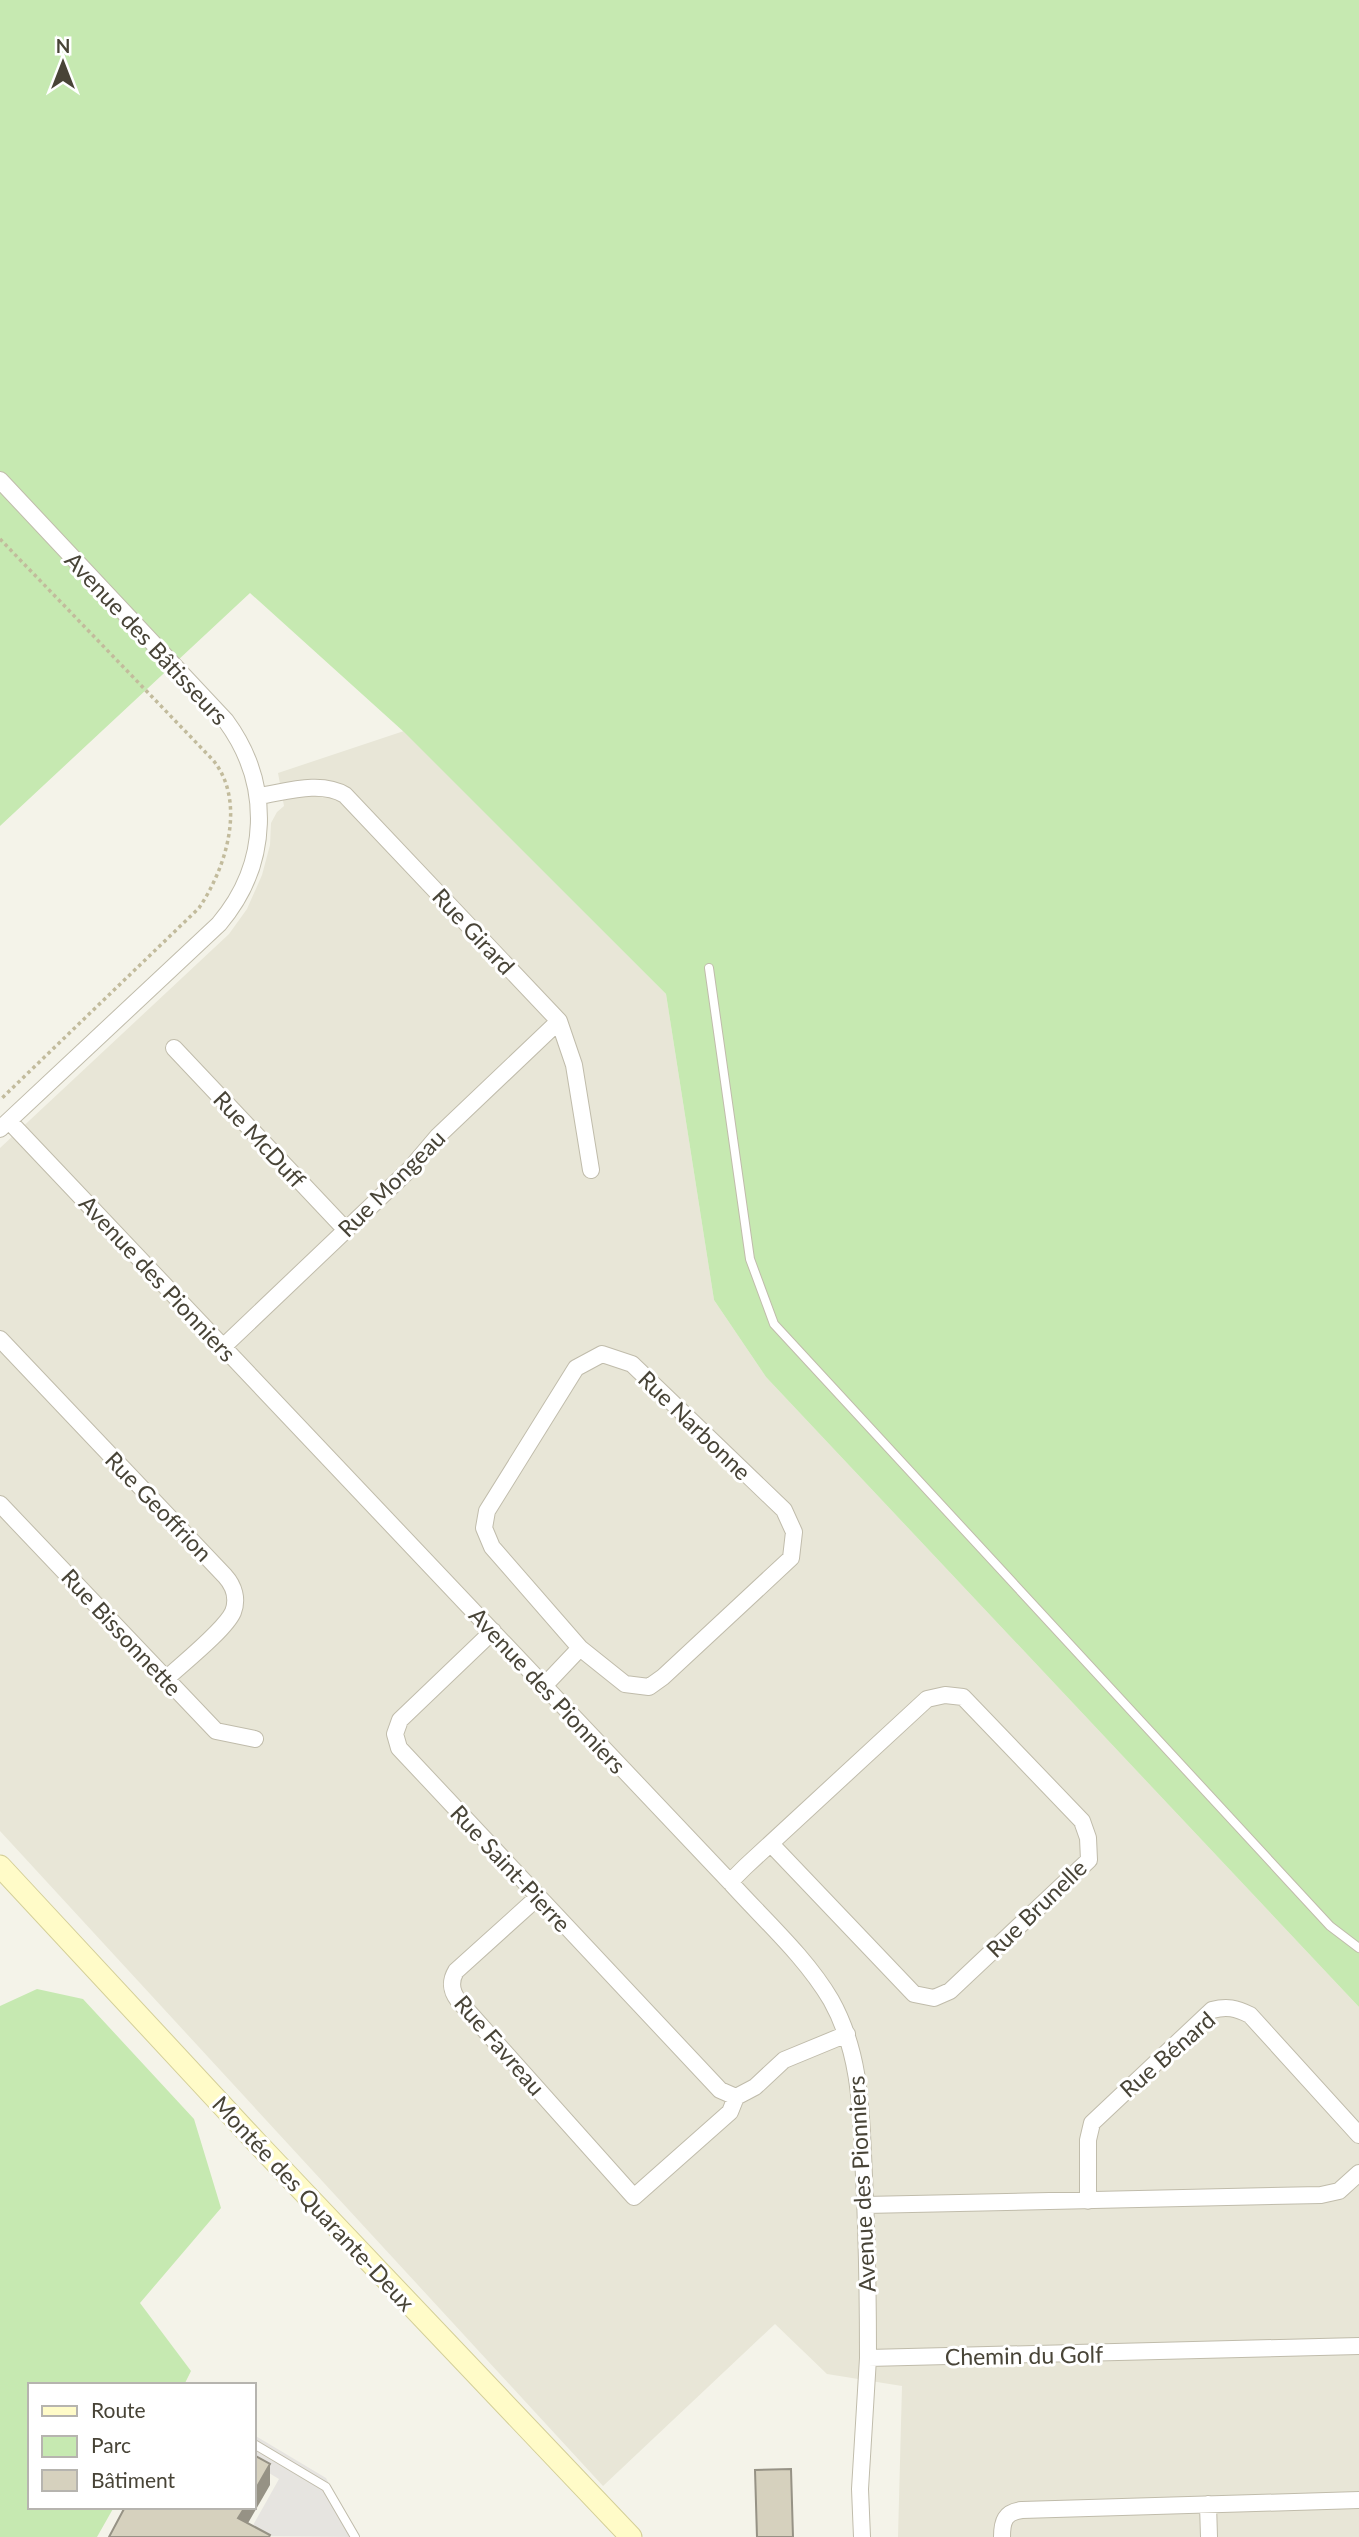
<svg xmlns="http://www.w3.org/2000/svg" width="1359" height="2537" font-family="Lato,sans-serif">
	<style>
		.residential { fill: #e8e6d7 }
		.green { fill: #c6e9b1 }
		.parking { fill: #e6e4e0 }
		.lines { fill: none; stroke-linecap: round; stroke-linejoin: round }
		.service-casing { stroke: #c0bcab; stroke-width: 10 }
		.minor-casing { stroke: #c0bcab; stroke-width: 18 }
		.secondary-casing { stroke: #d4cf98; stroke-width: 23 }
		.path { stroke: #c2bb9c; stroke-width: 3.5; stroke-dasharray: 3.5 3.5; stroke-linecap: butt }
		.service { stroke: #fff; stroke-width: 8 }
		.minor { stroke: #fff; stroke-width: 16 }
		.secondary { stroke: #fffbc8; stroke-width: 21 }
		.shaded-wall { fill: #969285 }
		.building { fill: #d6d1be; stroke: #969285; stroke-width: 2 }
		.labels { text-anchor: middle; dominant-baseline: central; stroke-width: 6; stroke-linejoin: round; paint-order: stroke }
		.street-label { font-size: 23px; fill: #484437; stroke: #fff }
	</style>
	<rect width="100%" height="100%" fill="#f4f3e9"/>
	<!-- residential -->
	<path class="residential" d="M404 731 666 994 714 1300 766 1377 1359 2007V2537H898L902 2386 827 2374 775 2324 603 2486 0 1831V1148L229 934 247 909 262 875 270 845 271 823 277 812 284 806 278 773Z"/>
	<!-- green -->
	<path class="green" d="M0 0H1359V2007L766 1377 714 1300 666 994 404 732 250 593 0 826Z
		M37 1989 83 1999 194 2119 221 2208 140 2303 191 2371 184 2385H30V2507H114L97 2537H0V2006Z"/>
	<!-- parking -->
	<path class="parking" d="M254 2435 326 2478 357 2537 247 2536 279 2479 254 2464Z"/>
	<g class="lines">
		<!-- service casing -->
		<g class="service-casing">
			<path id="service" d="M709 968 750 1259 774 1324 1330 1926 1359 1948
				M254 2444 326 2487 355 2537"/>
		</g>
		<!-- minor casing -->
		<g class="minor-casing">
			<path id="minor" d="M0 480 226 721C272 784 270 864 219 924L0 1129
				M259 796C285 792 321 780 345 795L559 1021 574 1065 591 1170
				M174 1048 345 1229
				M9 1121 730 1882C764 1920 805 1956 831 2000 862 2055 861 2115 864 2176 867 2237 868 2298 868 2358
				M0 1339 225 1576C234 1586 238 1599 233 1612 225 1630 182 1664 166 1679
				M223 1347 410 1169 438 1136 559 1021
				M602 1354 632 1364 784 1510 794 1532 791 1558 663 1677 649 1687 625 1684 580 1648 492 1547 484 1528 487 1511 576 1368Z
				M0 1504 216 1731 255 1739
				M493 1631 400 1720 395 1734 399 1748 720 2090 736 2097
				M544 1686 580 1648
				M730 1882 745 1867 927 1699 945 1695 963 1697 1082 1821 1088 1838 1089 1860 950 1991 934 1998 914 1994 771 1844
				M538 1897 456 1971C450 1981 451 1991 458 2000L634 2197 730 2112 736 2097 755 2087 784 2060 847 2034
				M1088 2201V2140L1092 2123 1212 2010C1227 2006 1236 2008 1250 2015L1359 2135
				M865 2205 1321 2195 1339 2191 1359 2173
				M1208 2504 1209 2537
				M862 2537 860 2489 868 2358 1359 2346
				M1002 2537C1002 2521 1005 2512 1022 2510L1359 2500"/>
		</g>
		<!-- secondary casing -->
		<g class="secondary-casing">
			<path id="secondary" d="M0 1866 258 2144 631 2537"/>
		</g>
		<!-- path -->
		<path class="path" d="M0 539 213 760C247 802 226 868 199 908L0 1100"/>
		<!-- service -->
		<use href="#service" class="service"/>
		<!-- minor -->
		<use href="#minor" class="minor"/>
		<!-- secondary -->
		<use href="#secondary" class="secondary"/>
	</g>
	<!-- shaded-wall -->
	<path class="shaded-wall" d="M270 2464V2485L240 2537 238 2518 245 2507H254V2492Z"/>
	<!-- building -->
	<path class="building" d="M254 2455 270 2464 254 2492Z
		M791 2469 793 2537H757L755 2470Z
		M125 2507H245L238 2518 270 2535 269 2537H109Z"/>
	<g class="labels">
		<!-- street labels -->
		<g class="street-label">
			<text transform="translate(147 638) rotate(47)">Avenue des Bâtisseurs</text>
			<text transform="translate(474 931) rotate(47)">Rue Girard</text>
			<text transform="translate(260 1139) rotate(47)">Rue McDuff</text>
			<text transform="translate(391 1183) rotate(-45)">Rue Mongeau</text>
			<text transform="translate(158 1278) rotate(47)">Avenue des Pionniers</text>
			<text transform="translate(695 1425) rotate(44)">Rue Narbonne</text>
			<text transform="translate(159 1506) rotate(46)">Rue Geoffrion</text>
			<text transform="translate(122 1632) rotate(47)">Rue Bissonnette</text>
			<text transform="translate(548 1690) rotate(47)">Avenue des Pionniers</text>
			<text transform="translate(511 1868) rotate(47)">Rue Saint-Pierre</text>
			<text transform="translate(1036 1908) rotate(-44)">Rue Brunelle</text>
			<text transform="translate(500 2045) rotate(49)">Rue Favreau</text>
			<text transform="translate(1167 2054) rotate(-41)">Rue Bénard</text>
			<text transform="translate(861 2184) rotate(-93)">Avenue des Pionniers</text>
			<text transform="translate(314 2203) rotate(47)">Montée des Quarante-Deux</text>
			<text transform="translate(1024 2355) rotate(-1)">Chemin du Golf</text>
		</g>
	</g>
	<!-- legend -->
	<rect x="28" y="2383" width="228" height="126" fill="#ffffff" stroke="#b6b4af" stroke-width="2"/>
	<rect x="42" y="2406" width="35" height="10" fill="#fffbc8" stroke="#b6b4af" stroke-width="2"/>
	<text x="91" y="2418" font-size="21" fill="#484437">Route</text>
	<rect x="42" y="2436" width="35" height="21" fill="#c6e9b1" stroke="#b6b4af" stroke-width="2"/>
	<text x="91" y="2453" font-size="21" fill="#484437">Parc</text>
	<rect x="42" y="2470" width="35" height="21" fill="#d6d1be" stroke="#b6b4af" stroke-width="2"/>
	<text x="91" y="2488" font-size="21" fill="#484437">Bâtiment</text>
	<!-- north arrow -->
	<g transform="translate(63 63)" stroke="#ffffff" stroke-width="5" paint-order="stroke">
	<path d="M0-5L12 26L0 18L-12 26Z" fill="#484437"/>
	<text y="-10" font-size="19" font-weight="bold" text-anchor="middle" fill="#484437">N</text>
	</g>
</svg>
